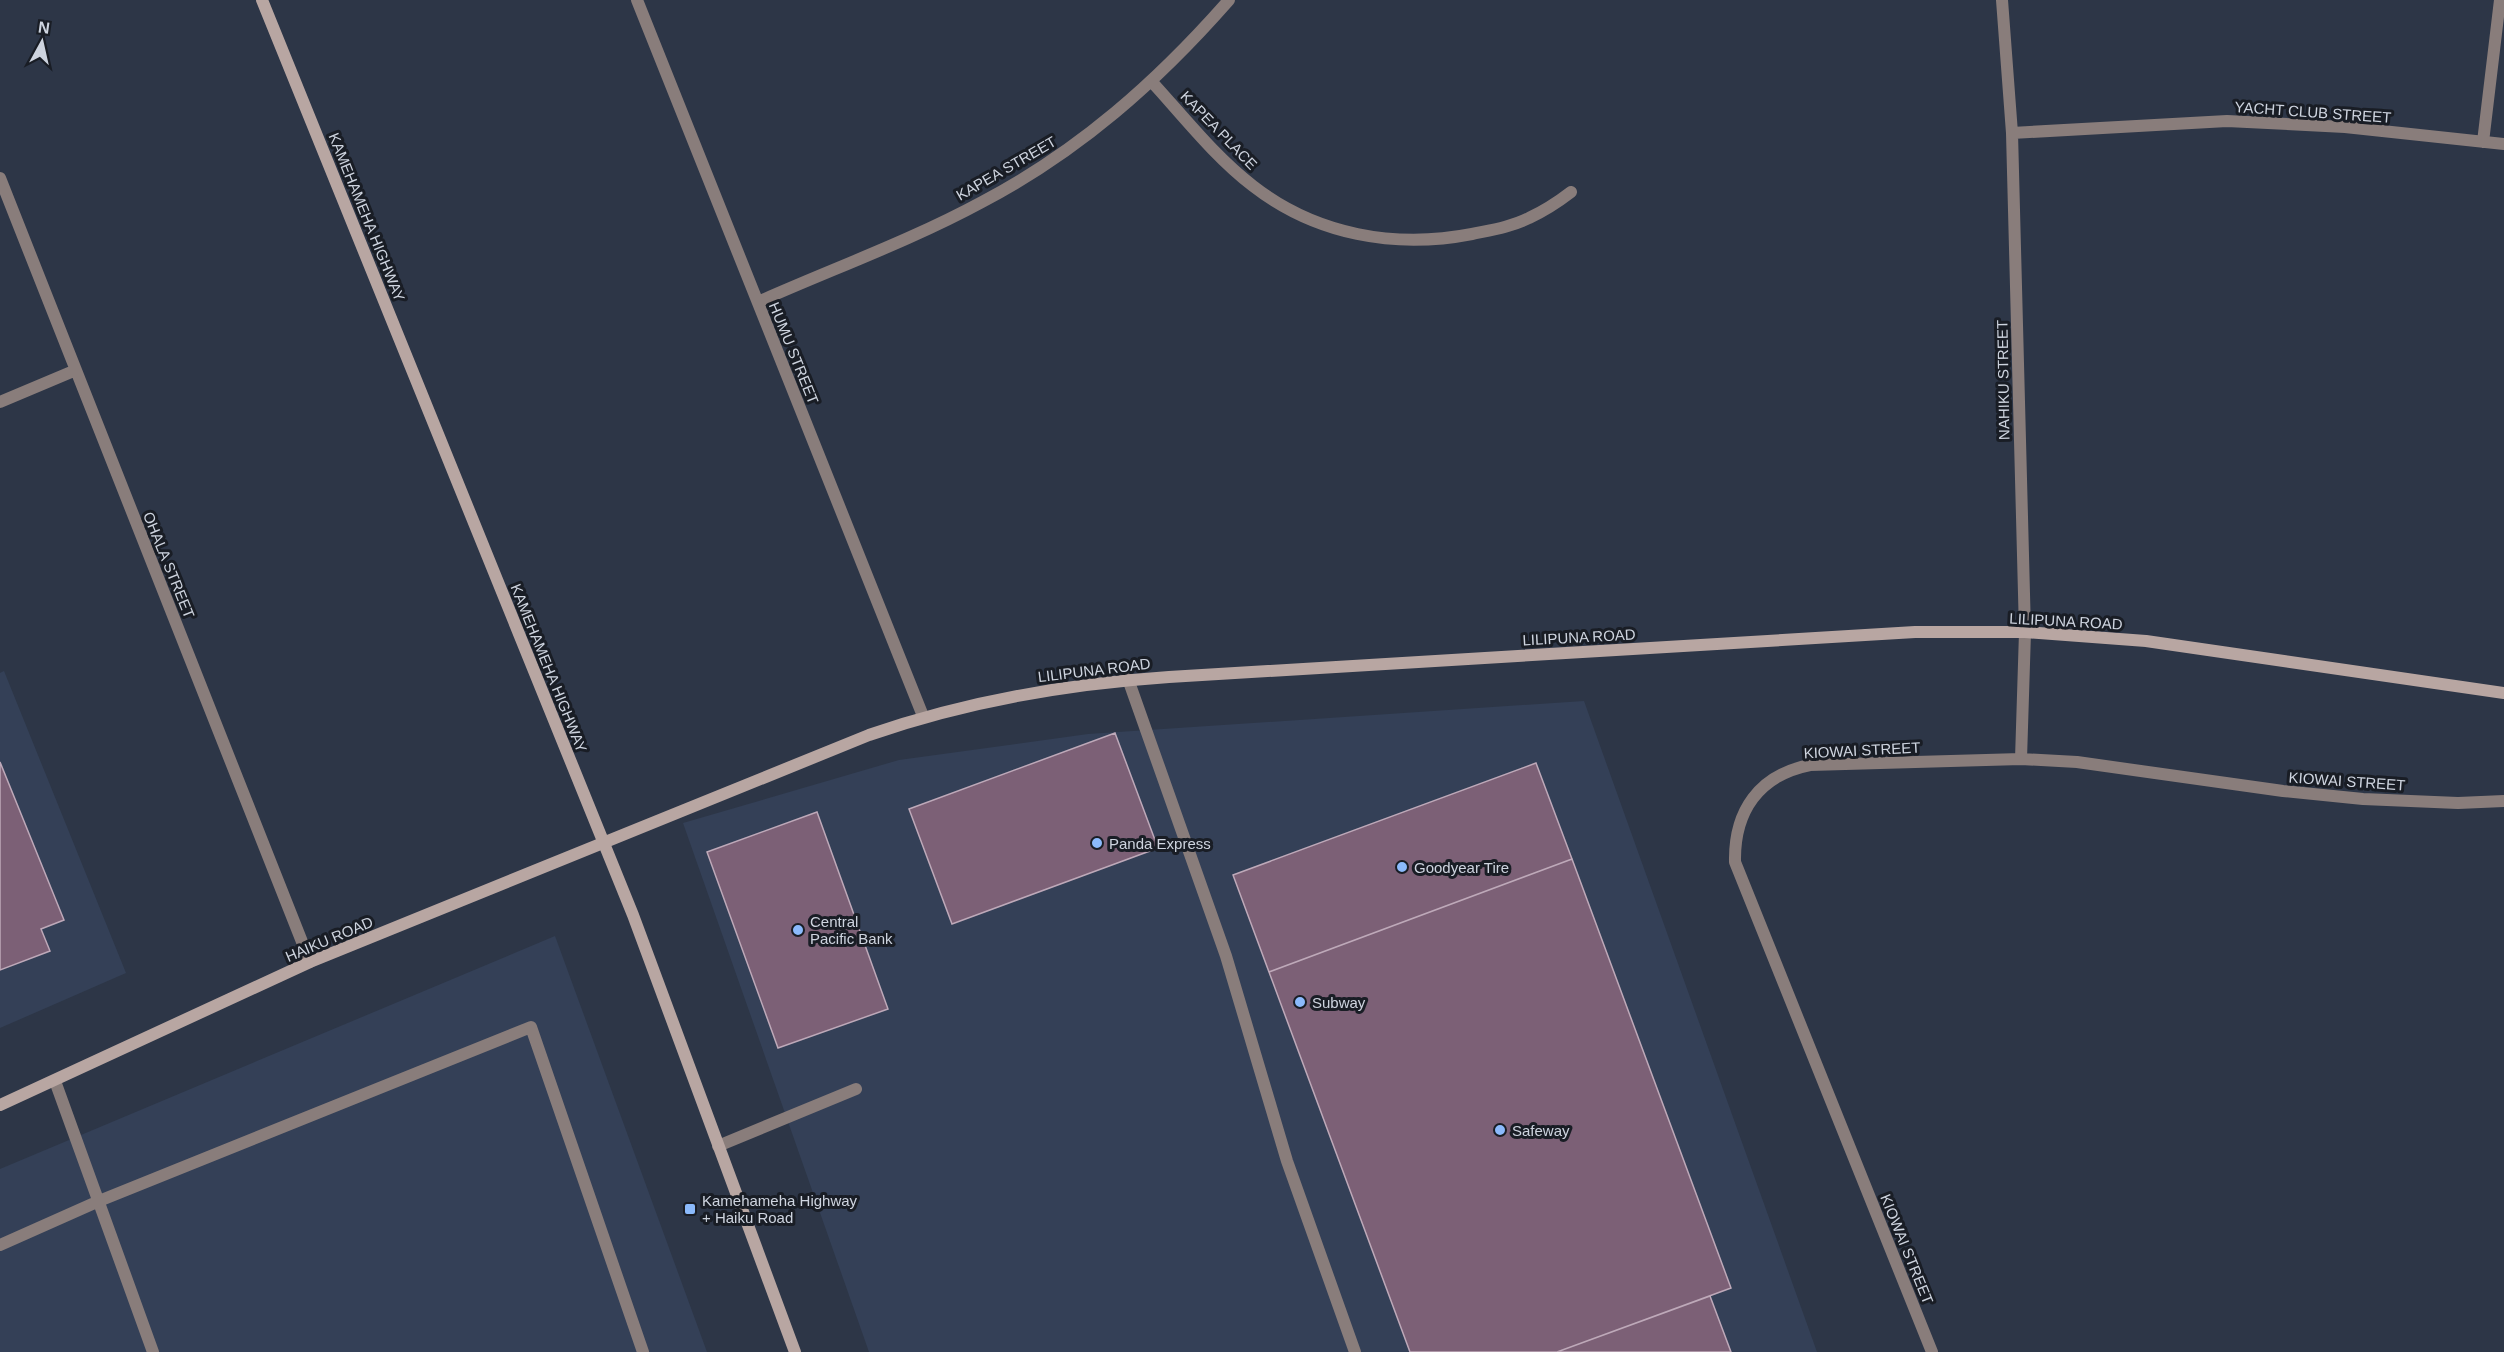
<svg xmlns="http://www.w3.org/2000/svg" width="2504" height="1352" font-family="Helvetica,sans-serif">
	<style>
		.built { fill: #344057 }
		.building { fill: #7c6076; stroke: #bea9b9; stroke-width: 1.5 }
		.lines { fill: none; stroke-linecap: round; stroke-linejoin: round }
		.lane { stroke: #897d7b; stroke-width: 12 }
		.street { stroke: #897d7b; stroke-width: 12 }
		.secondary { stroke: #b8a6a2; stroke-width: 12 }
		.poi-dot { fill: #8bbafc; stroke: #191d25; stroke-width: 2 }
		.labels { text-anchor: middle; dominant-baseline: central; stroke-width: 6; stroke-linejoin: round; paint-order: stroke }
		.street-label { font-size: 15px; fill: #ced4df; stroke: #191d25 }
		.poi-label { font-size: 15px; fill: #ced4df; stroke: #191d25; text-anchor: start }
	</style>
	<rect width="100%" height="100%" fill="#2d3647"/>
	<!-- built -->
	<path class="built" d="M4 671 126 973 0 1028V673Z
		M1584 701 1817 1352H869L683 823 899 760 1088 734Z
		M555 936 707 1352H0V1169Z"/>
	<!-- building -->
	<path class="building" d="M1115 733 1158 848 952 924 909 809Z
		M0 762 64 920 41 929 50 951 0 970Z
		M1536 763 1572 859 1269 972 1233 875Z
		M817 812 888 1009 778 1048 707 852Z
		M1572 859 1731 1288 1557 1352H1410L1269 972Z
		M1710 1296 1731 1352H1557Z"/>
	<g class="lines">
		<!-- lane -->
		<path class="lane" d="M1128 679 1226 956 1287 1161 1355 1352
			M2021 759 2025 632
			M55 1081 153 1352
			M718 1146 856 1089
			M0 1245 99 1201 531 1027 643 1352
			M1932 1352 1735 862C1734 811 1759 775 1810 765L2021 759 2077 762 2283 791 2363 799 2458 803 2504 801"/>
		<!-- street -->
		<path class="street" d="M637 0 923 716
			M2002 0 2012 133 2025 632
			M1152 82C1184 117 1215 157 1253 186 1316 235 1395 249 1472 234 1491 230 1511 227 1529 218 1544 211 1558 202 1571 192
			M2012 133 2227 121 2345 127 2504 144
			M2483 142 2500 0
			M0 178 310 962
			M758 302C832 269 910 241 982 202 1079 151 1157 82 1229 0
			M0 402 76 370"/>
		<!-- secondary -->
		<path class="secondary" d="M262 0 633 915 795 1352
			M0 1105 310 962 869 735C967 701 1066 684 1169 677L1915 632H2025L2146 641 2504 693"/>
	</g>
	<!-- markers -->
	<g class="poi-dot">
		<circle cx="1097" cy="843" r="6"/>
		<circle cx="1402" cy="867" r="6"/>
		<circle cx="798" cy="930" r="6"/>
		<circle cx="1300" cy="1002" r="6"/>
		<circle cx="1500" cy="1130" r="6"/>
		<rect x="684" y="1203" width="12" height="12" rx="3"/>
	</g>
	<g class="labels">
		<!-- street labels -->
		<g class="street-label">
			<text transform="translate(2313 112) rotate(4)">YACHT CLUB STREET</text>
			<text transform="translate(1219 130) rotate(46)">KAPEA PLACE</text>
			<text transform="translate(1006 168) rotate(-30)">KAPEA STREET</text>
			<text transform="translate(367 217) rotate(68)">KAMEHAMEHA HIGHWAY</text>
			<text transform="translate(794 353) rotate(68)">HUMU STREET</text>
			<text transform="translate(2003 380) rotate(-91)">NAHIKU STREET</text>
			<text transform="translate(169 565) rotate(68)">OHALA STREET</text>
			<text transform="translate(2066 621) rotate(3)">LILIPUNA ROAD</text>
			<text transform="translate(1579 637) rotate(-3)">LILIPUNA ROAD</text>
			<text transform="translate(549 668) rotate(68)">KAMEHAMEHA HIGHWAY</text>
			<text transform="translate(1094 670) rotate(-7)">LILIPUNA ROAD</text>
			<text transform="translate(1862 750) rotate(-3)">KIOWAI STREET</text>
			<text transform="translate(2347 781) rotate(4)">KIOWAI STREET</text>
			<text transform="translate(329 939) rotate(-23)">HAIKU ROAD</text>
			<text transform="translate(1907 1249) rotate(68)">KIOWAI STREET</text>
		</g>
		<!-- poi labels -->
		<g class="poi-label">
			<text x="1109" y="843">Panda Express</text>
			<text x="1414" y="867">Goodyear Tire</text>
			<text x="810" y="921">Central<tspan x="810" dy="17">Pacific Bank</tspan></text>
			<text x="1312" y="1002">Subway</text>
			<text x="1512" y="1130">Safeway</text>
			<text x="702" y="1200">Kamehameha Highway<tspan x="702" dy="17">+ Haiku Road</tspan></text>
		</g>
	</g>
	<!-- north arrow -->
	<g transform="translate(42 42) rotate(8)" stroke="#191d25" stroke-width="4.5" paint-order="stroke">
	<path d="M0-4.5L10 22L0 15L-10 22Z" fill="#ced4df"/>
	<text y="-9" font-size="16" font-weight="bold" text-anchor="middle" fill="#ced4df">N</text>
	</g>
</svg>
